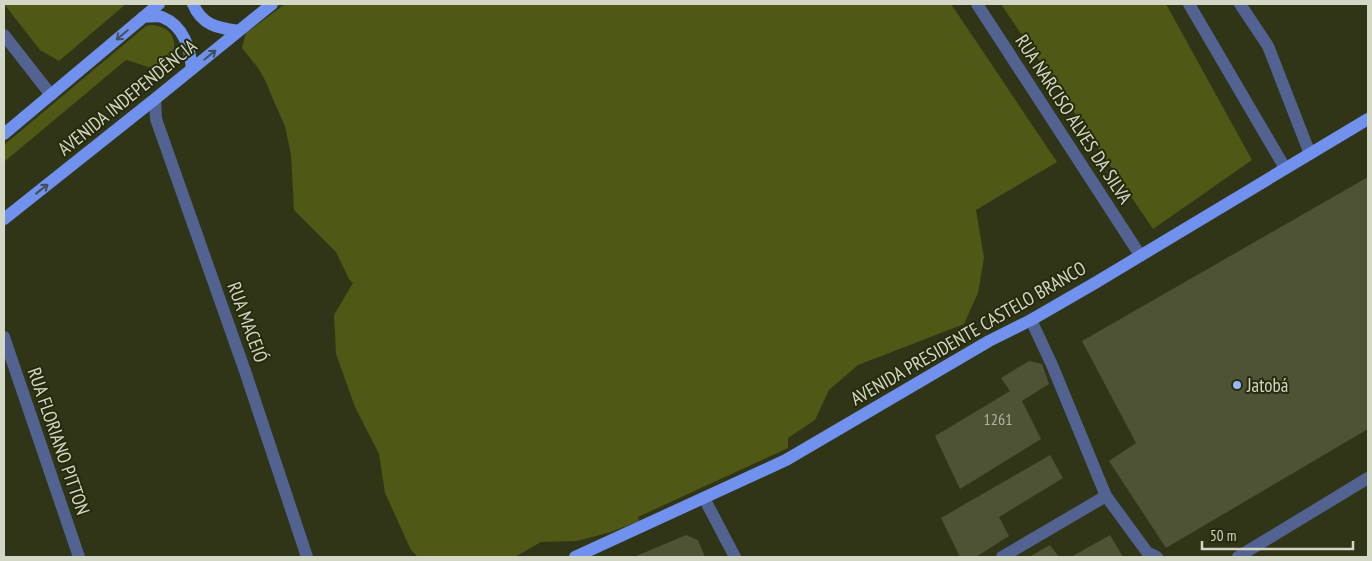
<svg xmlns="http://www.w3.org/2000/svg" width="1372" height="561" font-family="'PT Sans Narrow',sans-serif">
	<style>
		.green { fill: #4f5815 }
		.building { fill: #4d5334 }
		.lines { fill: none; stroke-linecap: round; stroke-linejoin: round }
		.minor { stroke: #526391; stroke-width: 12 }
		.major { stroke: #7091ee; stroke-width: 12 }
		.oneway { stroke: #404f5c }
		.poi-dot { fill: #99b5fd; stroke: #262b0d; stroke-width: 2 }
		.labels { text-anchor: middle; dominant-baseline: central; stroke-width: 4; stroke-linejoin: round; paint-order: stroke }
		.number-label { font-size: 16px; fill: #b2b6a1 }
		.street-label { font-size: 19px; fill: #d3d7c5; stroke: #262b0d }
		.poi-label { font-size: 19px; fill: #d3d7c5; stroke: #262b0d; text-anchor: start }
	</style>
	<rect width="100%" height="100%" fill="#303517"/>
	<!-- green -->
	<path class="green" d="M4 4H126L59 61 40 50Z
		M285 4H951L1057 162 976 210 984 258 978 293 964 324 858 365 829 390 815 420 788 438V448L638 517 639 521 611 532 577 541 541 542 515 557H418L411 550 385 493 379 454 355 407 336 354 334 315 353 283 349 279 336 252 294 210 291 155 285 126 275 104 266 82 258 68 242 48 246 33Z
		M1001 4H1166L1252 160 1153 229Z
		M151 25C187 27 175 67 156 68 151 69 132 61 126 60L4 162V145L146 26Z"/>
	<!-- building -->
	<path class="building" d="M1368 177V429L1166 548 1109 461 1136 443 1082 341Z
		M1029 361 1042 364 1049 384 1022 401 1041 439 960 489 935 436 1010 391 1001 378Z
		M1050 455 1063 478 999 517 1009 536 976 557H960L941 518Z
		M686 535 698 540 705 557H634Z
		M1110 535 1123 557H1071Z
		M1050 545 1059 557H1029Z"/>
	<g class="lines">
		<!-- minor -->
		<path class="minor" d="M977 4 1140 255
			M1189 4 1285 168
			M1240 4 1268 46 1310 154
			M4 35 51 95
			M155 99 156 119 245 371 307 557
			M1031 320 1052 365 1106 496 1147 552 1157 557
			M4 337 79 557
			M704 498 735 557
			M1002 557 1106 496
			M1238 557 1368 478"/>
		<!-- major -->
		<path class="major" d="M193 4C202 26 219 28 239 31
			M143 17C148 17 157 15 162 17 184 26 190 48 192 69
			M4 134 159 4
			M4 219 155 99 272 4
			M575 557 786 460 989 341 1031 320 1095 283 1368 119"/>
	</g>
	<!-- one-way arrows -->
	<defs><path id="oneway-shaft" d="M-6 0H5M1.5-3L5.5 0L1.5 3" fill="none" stroke-width="1.6" stroke-linecap="round" stroke-linejoin="round" transform="scale(1.25)"/></defs>
	<g class="oneway">
		<use href="#oneway-shaft" transform="translate(122 35) rotate(140)"/>
		<use href="#oneway-shaft" transform="translate(210 55) rotate(-39)"/>
		<use href="#oneway-shaft" transform="translate(42 189) rotate(-38)"/>
	</g>
	<!-- markers -->
	<circle class="poi-dot" cx="1237" cy="385" r="5"/>
	<g class="labels">
		<!-- number labels -->
		<g class="number-label">
			<text x="998" y="419">1261</text>
		</g>
		<!-- street labels -->
		<g class="street-label">
			<text transform="translate(127 97) rotate(-39)">AVENIDA INDEPENDÊNCIA</text>
			<text transform="translate(1074 119) rotate(57)">RUA NARCISO ALVES DA SILVA</text>
			<text transform="translate(248 322) rotate(70)">RUA MACEIÓ</text>
			<text transform="translate(968 333) rotate(-30)">AVENIDA PRESIDENTE CASTELO BRANCO</text>
			<text transform="translate(59 441) rotate(71)">RUA FLORIANO PITTON</text>
		</g>
		<!-- poi labels -->
		<g class="poi-label">
			<text x="1247" y="385">Jatobá</text>
		</g>
	</g>
	<!-- border -->
	<rect width="1372" height="561" fill="none" stroke="#d3d7c5" stroke-width="10"/>
	<!-- scale -->
	<path d="M1202 541v8h151v-8" fill="none" stroke="#d3d7c5" stroke-width="2.5"/>
	<text x="1210" y="541" font-size="15" fill="#d3d7c5" stroke="#262b0d" stroke-width="4" paint-order="stroke">50 m</text>
</svg>
